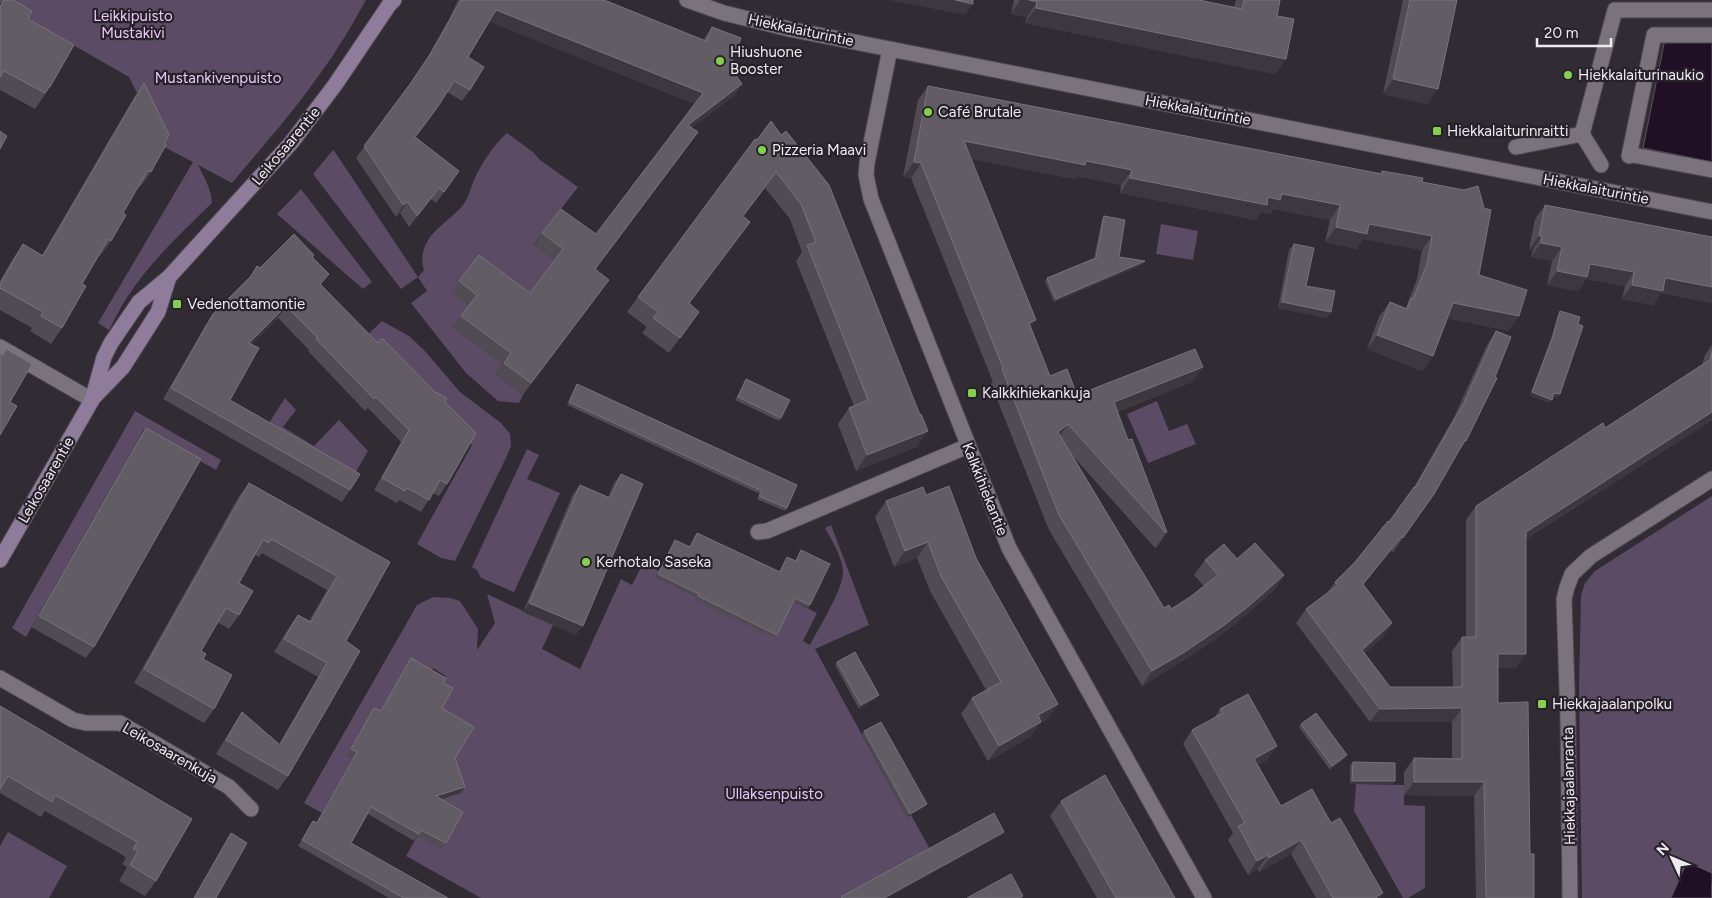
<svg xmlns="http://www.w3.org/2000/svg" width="1712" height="898" font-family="Figtree,sans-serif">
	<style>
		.green { fill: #5c4b64 }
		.water { fill: #1f1026; stroke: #5d5163 }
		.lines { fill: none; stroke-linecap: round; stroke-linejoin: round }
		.street-casing { stroke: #4c474f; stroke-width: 17 }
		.secondary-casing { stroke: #4c474f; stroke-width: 17 }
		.street { stroke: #7a737e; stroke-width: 15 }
		.secondary { stroke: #8f7b9a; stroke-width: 15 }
		.wall { fill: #514b54 }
		.shaded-wall { fill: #3d3740 }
		.building { fill: #625c65; stroke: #78727a }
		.poi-dot { fill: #84d04e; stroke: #27212a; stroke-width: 2 }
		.labels { text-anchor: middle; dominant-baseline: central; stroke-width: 4.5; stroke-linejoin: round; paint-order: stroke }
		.park-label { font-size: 15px; fill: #e9c7f9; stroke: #27212a }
		.street-label { font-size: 15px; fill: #eeeaf0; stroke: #27212a }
		.poi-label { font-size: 15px; fill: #eeeaf0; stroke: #27212a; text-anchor: start }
	</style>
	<rect width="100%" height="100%" fill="#312b34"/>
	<!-- green -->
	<path class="green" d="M0 0H366C351 27 335 54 317 78 291 115 261 148 232 183L198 165C204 177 211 188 212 203 182 232 151 261 128 296 121 306 115 319 109 330L98 323 193 162 164 147 129 77 0 3Z
		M507 133 533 152 540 160 578 187 534 244 555 260 522 304 469 306 453 327 503 364 496 374 523 395 519 403 498 401 466 373 411 303 427 291 418 277 401 289 313 174 333 150 335 152 418 277 424 270C421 261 422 252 426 244 434 227 452 219 463 205 469 197 470 189 474 180 482 162 493 146 507 133Z
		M301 189 372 282 363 289 277 214Z
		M1161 224 1198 231 1193 260 1156 254Z
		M382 321 409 336 424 350 460 392 501 423 510 434 511 446 506 458 455 561 441 558 417 544 472 445 363 339Z
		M285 398 296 410 283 427 314 446 339 420 368 451 353 477 267 426Z
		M1157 401 1169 431 1187 424 1196 444 1148 463 1127 414Z
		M135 411 221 460 216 470 144 429 26 637 12 628Z
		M527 449 539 455 527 479 560 493 514 592 481 578 477 570 472 567Z
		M1712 496V873L1687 862 1671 898H1582L1579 689 1581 595 1585 583 1595 571Z
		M831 525 869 625 815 649 907 817 911 815 930 849 842 898H481L406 856 427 819 439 689 446 676 433 668 429 676 376 718 347 755 353 758 322 813 304 803 417 605 433 597 450 598 460 601 478 629 477 650 495 623 487 594 553 625 542 649 580 669 621 579 632 585 643 563 659 571 656 577 697 597 793 601 817 613 803 641 810 645C818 629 844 588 843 571 842 556 832 541 825 528Z
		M1356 784 1404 785V805L1425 806V888L1408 898H1403L1354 811Z
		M8 832 67 866 49 898H0V846Z"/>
	<!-- water -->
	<path class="water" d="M1665 39 1712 40V162L1643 148Z
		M1687 862 1712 873V898H1671Z"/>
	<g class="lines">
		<!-- street casing -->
		<g class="street-casing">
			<path id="street" d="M687 0 724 13 789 29 1712 212
				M1712 35H1654L1629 156 1633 155 1712 170
				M890 49 867 163 866 175 871 199 1009 548 1204 898
				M1516 147 1582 134
				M1601 165 1582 134 1615 10H1712
				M0 347 92 400
				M758 532 767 531 968 446
				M0 678 73 720 86 723H120L229 787 251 809
				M1570 898 1568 720 1564 599 1567 587 1572 574 1591 556 1712 479"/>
		</g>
		<!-- secondary casing -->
		<g class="secondary-casing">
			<path id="secondary" d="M94 397 123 367 158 312 169 277
				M0 560 92 400 104 357 111 343 139 302 169 277 291 143 335 85 389 5 394 0"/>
		</g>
		<!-- street -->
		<use href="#street" class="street"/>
		<!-- secondary -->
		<use href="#secondary" class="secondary"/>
	</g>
	<!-- wall -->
	<path class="wall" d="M4 0H13L28 19 50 87 35 109 0 90V5Z
		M458 0H604L703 40 712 27 730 67 735 95 692 127 690 143 595 270 601 291 523 395 496 374 503 364 453 327 469 306 451 293 459 281 530 293 555 260 534 245 542 233 596 234 695 104 489 21 468 57 470 90 462 101 447 92 431 117 415 138 451 182 436 203 431 199 409 227 400 213 396 217 356 158 407 89 423 65 448 21Z
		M1014 0H1199L1234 7 1236 0H1280L1277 16 1286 59 1275 74 1025 23 1027 17 1011 14Z
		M1403 0H1457L1438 89 1427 104 1383 94Z
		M144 83 164 144 151 172 140 187 139 186 123 213 111 241 100 256H99L82 284 62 328 51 344 30 331 32 328 0 310V281L12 260 23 244 42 255 133 99Z
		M928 86 1380 174 1382 171 1422 182 1479 275 1509 331 1447 318 1433 356 1422 371 1367 349 1379 317 1390 302 1405 308 1406 307 1417 279 1422 250 1363 239 1357 249 1325 242 1330 220 1274 209 1270 214 1261 212 1256 220 1120 193 1121 185 1077 176 1075 179 971 159 1031 327 1050 376 1077 395 1203 367 1192 382 1117 412 1128 440 1167 532 1157 547 1155 548 1072 455 1164 608 1171 609 1190 597 1204 586 1194 575 1205 560 1237 559 1284 575 1274 590 1240 620 1213 641 1173 667 1142 686 1049 530 991 384 993 382 911 178 903 177 918 100Z
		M771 121 917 447 856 471 838 424 849 408 854 406 796 261 802 252 790 219 765 188 743 217 750 222 689 304 699 312 669 353 642 333 647 327 627 312 638 297Z
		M1545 205 1712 237V303L1661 293 1653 305 1622 299 1625 286 1586 279 1578 291 1547 285 1552 261 1531 257 1533 250 1529 249 1535 219Z
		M1104 216 1119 257 1142 265 1054 302 1045 281 1047 278 1094 258 1102 219Z
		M1294 244 1306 286 1331 312 1327 318 1278 308 1289 250Z
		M312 258 329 274 321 285 378 343 445 402 447 484 439 496 433 493 421 512 399 500 397 503 374 490 401 442 368 408 365 411 308 351 309 350 278 318 252 344 230 400 350 490 342 502 163 399 205 326 213 314 248 280 257 266 260 268Z
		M1560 311V394L1558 397 1553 396 1549 403 1530 395 1551 339 1558 314Z
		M1496 331 1466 441 1457 454 1434 494 1393 552 1391 551 1363 585 1383 637 1365 653 1390 687H1453L1452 651 1462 637H1466V520L1476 506 1605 428 1702 364 1705 355 1712 345V420L1526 539 1516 668H1498V703L1530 854 1534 898H1476L1474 796 1404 795V772L1414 758H1452V722H1370L1296 623 1306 609 1327 593 1335 582 1355 562 1389 522 1414 487 1454 417 1487 345Z
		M746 379 781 418 779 421 735 400Z
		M577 384 797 485 787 508 785 511 757 499 760 494 567 405Z
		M146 428 94 647 86 658 31 627 138 439Z
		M621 474 576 635 523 612 573 494 580 485 608 497 614 483Z
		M249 483 390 562 346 641 288 776 278 790 216 754 233 726 242 712 279 744 318 677 274 652 288 629 298 615 309 621 327 590 262 553 259 557 255 555 239 583V615L229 629 217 622 201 651 214 709 204 723 134 683 239 496Z
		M926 495 976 558 1058 704 1047 719 1040 723 1030 737 988 761 961 714 972 698 986 690 930 591 917 558 894 567 875 517 886 501Z
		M697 533 779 572 787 557 795 561 801 550 810 605 808 608 793 601 775 638 695 600 697 597 656 577 675 540 690 547Z
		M411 658 443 683 442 708 455 758 465 787 461 793 441 799 446 843 442 849 417 836 414 841 368 814 351 843 448 898H389L298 846 313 821 316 823 353 758 347 755 370 714 374 708 380 711Z
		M837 662 876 698 859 709 835 665Z
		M0 706 192 819 156 881 145 896 119 881 127 867 122 864 126 858 121 854 45 811 41 817 0 793Z
		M1220 709 1277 746 1267 760 1258 765 1281 806 1331 823 1380 898H1316L1291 854 1259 872 1258 869 1248 875 1228 840 1233 833 1183 744 1192 730 1214 718Z
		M1301 724 1345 758 1330 770 1299 727Z
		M864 731 927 804 925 807 907 817 862 734Z
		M1353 762 1395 781 1393 784H1350V765Z
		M1061 801 1175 898H1097L1050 816Z
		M1712 882V898H1711V883Z"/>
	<!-- shaded-wall -->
	<path class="shaded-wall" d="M889 0H955L973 4 965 15Z
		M1020 0H1029L1037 2 1027 17 1011 14Z
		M1036 8 1286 59 1275 74 1025 23Z
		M496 10 703 93 695 104 488 21Z
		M1393 79 1438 89 1427 104 1383 94Z
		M742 84 735 95 681 136 688 125Z
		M698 132 690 143 587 281 595 269Z
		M964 141 1086 161 1132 170 1121 185 1077 176 1075 179 954 156Z
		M914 162 921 163 911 178 903 177Z
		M776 172 765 188 732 232 743 216Z
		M1130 178 1268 197 1282 194 1340 205 1330 220 1274 209 1270 214 1261 212 1256 220 1120 193Z
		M408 202 400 213 396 217 403 205Z
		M750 222 739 237 678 319 689 303Z
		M1369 224 1432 236 1422 250 1363 239 1357 249 1325 242 1336 227Z
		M1539 236H1542L1533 250 1529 249Z
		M1541 243 1562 247 1552 261 1531 257Z
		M1145 261 1142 265 1054 302 1056 299Z
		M1590 264 1634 272 1625 286 1586 279 1578 291 1547 285 1557 271Z
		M329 274 321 286 320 284Z
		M1665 278 1712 287V303L1661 293 1653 305 1622 299 1632 285Z
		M609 280 601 291 523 395 531 383Z
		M1282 302 1331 312 1327 318 1278 308Z
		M1453 303 1519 316 1509 331 1443 317Z
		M286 306 278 318 241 355 249 343Z
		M1036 320 1025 335 1029 323Z
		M1377 335 1433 356 1422 371 1367 349Z
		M1203 367 1192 382 1103 417 1114 402Z
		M1532 392 1552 400 1549 403 1530 395Z
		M1554 393 1560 394 1558 397 1552 396Z
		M1712 412V420L1516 545 1526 532Z
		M1068 424 1058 439V432Z
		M928 431 917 447 856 471 867 455Z
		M1167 532 1157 547 1155 548 1166 533Z
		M1401 537 1391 551 1353 598 1363 584Z
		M928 542 917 558 894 567 905 551Z
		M1284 575 1274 590 1240 620 1213 641 1173 667 1142 686 1152 671Z
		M529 603 583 626 576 635 523 612Z
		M1392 623 1383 637 1353 664 1362 650Z
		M1498 654H1526L1516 668H1488Z
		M879 695 876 698 859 709 861 705Z
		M1058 704 1047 719 1040 723 1030 737 988 761 999 746 1038 715Z
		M1462 708 1452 722H1370L1380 709Z
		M1277 746 1267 760 1245 772 1254 759Z
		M1347 755 1345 758 1330 770 1332 766Z
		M1352 781H1395L1393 784H1350Z
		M1414 782H1484L1474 796 1404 795Z
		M465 787 461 793 432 802 436 796Z
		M927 804 925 807 907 817 910 814Z
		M1004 832 1002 835 887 898H884Z
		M1301 840 1291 854 1259 872 1269 858Z
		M1268 855 1258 869 1248 875 1257 861Z
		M1383 893 1380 898H1375L1376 897Z"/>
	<!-- building -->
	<path class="building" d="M4 0H13L32 11 28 19 74 45 50 87H49L45 93 4 71 0 77V7Z
		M461 0H604L706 41 712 27 741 38 730 67 742 84 688 125 698 132 595 269 609 280 531 383 504 363 511 353 461 316 477 295 459 281 479 255 530 293 563 249 542 233 561 209 596 234 703 93 496 10 468 57 484 67 470 90 454 81 439 105 415 137 459 171 444 192 439 188 417 216 408 202 403 205 364 146 410 84 431 53Z
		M955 0H973V4Z
		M1029 0H1199L1242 9 1244 0H1280L1277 16 1294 19 1286 59 1036 8 1037 2Z
		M1410 0H1457L1438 89 1393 79Z
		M144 83 169 135 164 144 166 145 151 172 148 170 123 213 126 215 111 241 108 239 82 284 86 286 62 328 41 316 43 312 0 288V284L23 244 43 256Z
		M928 86 1382 174V171L1423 178 1422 182 1464 190 1478 186 1484 208 1491 210 1479 275 1527 290 1519 316 1453 303 1433 356 1377 335 1390 302 1407 309 1411 298 1413 299 1427 264 1432 236 1369 224 1367 234 1336 227 1340 205 1282 194 1280 200 1268 197 1267 205 1130 178 1132 170 1086 161 1085 165 964 141 1036 320 1029 323 1050 376 1067 369 1077 395 1195 349 1203 367 1114 402 1128 440 1132 439 1167 532 1166 533 1068 424 1058 432 1164 608 1169 605 1171 609 1190 597 1218 575 1205 560 1224 544 1237 559 1255 543 1284 575 1250 605 1223 626 1183 653 1152 671 1059 515 1002 369 1003 368 921 163 914 162Z
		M771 121 781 135 786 131 829 185 920 415 921 414 928 431 867 455 849 408 868 400 807 245 816 242 801 204 776 172 743 216 750 222 689 303 699 312 680 338 653 318 658 312 638 297 755 139 757 140Z
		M0 131 7 136 0 149Z
		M1545 205 1712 237V287L1665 278 1663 291 1632 285 1634 272 1590 264 1587 277 1557 271 1562 247 1541 243 1542 236H1539Z
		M1104 216 1125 220 1119 257 1145 261 1056 299 1047 278 1096 258Z
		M294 234 314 255 312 257 329 274 320 284 378 343 382 338 435 392 447 398 445 402 476 433 447 484 440 480 429 500 407 488 405 491 382 478 409 430 376 397 374 399 316 339 318 338 286 306 249 343 259 348 230 400 360 474 350 490 171 388 213 314 251 276 257 266 260 268Z
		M1294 244 1314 248 1306 286 1335 291 1331 312 1282 302Z
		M1560 311 1580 317 1578 324 1583 326 1560 394 1554 393 1552 400 1532 392 1553 336Z
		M1496 331 1511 337 1495 377 1497 378 1466 441 1465 440 1434 494 1403 538 1401 537 1363 584 1392 623 1362 650 1390 687H1462V637H1476V506L1603 423 1605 428 1710 360 1712 351V412L1526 532V654H1498V703L1528 702 1530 854H1534V898H1486L1484 782H1414V758L1462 759V708L1380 709 1306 609 1338 585 1335 582 1355 562 1388 521 1389 522 1414 487 1415 488 1464 403Z
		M6 349 32 364 10 402 17 406 0 435V353L3 355Z
		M746 379 790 400 781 418 738 397Z
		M577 384 797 485 787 508 759 496 762 491 569 402Z
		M146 428 201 459 94 647 39 616Z
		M621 474 643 484 583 626 529 603 580 485 610 498Z
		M249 483 390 562 346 641 360 651 288 776 226 740 242 712 280 745 327 663 284 639 298 615 311 622 337 576 271 539 269 543 263 540 239 583 253 591 239 615 226 608 201 651 206 654 203 659 232 675 214 709 144 669Z
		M949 486 976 558 1058 704 1038 715 1041 722 999 746 972 698 1001 682 941 576 928 542 905 551 886 501 923 487 926 495Z
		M697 533 780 572 787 557 796 561 801 550 830 564 810 605 795 598 777 635 698 596 699 594 658 574 675 540 690 547Z
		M855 652 879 695 861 705 837 662Z
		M411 658 446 678 443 683 453 688 442 708 474 727 455 758 465 787 436 796 463 812 446 843 421 830 419 834 371 807 351 843 448 898H404L302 840 313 821 317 823 357 752 351 749 374 708 381 711Z
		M1248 694 1277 746 1254 759 1281 806 1312 789 1331 823 1340 818 1383 893 1376 897 1377 898H1333L1301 840 1269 858 1268 855 1257 861 1238 826 1245 823 1192 730 1223 713 1220 709Z
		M0 706 192 819 156 881 130 865 138 851 133 849 137 842 132 839 55 795 52 802 8 776 0 789Z
		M1316 713 1347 755 1332 766 1301 724Z
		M881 722 927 804 910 814 864 731Z
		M1353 762 1395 763V781H1352Z
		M1105 775 1175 898H1116L1061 801Z
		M994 813 1004 832 884 898H842L841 897Z
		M231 833 247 843 216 898H194Z
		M1011 874 1023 896 1019 898H967Z"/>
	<!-- markers -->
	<g class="poi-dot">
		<circle cx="720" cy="61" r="5"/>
		<circle cx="1568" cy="75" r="5"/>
		<circle cx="928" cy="112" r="5"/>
		<rect x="1432" y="126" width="10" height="10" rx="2.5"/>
		<circle cx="762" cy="150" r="5"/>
		<rect x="172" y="299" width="10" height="10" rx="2.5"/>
		<rect x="967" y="388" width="10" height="10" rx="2.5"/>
		<circle cx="586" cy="562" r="5"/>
		<rect x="1537" y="699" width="10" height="10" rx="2.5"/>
	</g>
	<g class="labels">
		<!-- park labels -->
		<g class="park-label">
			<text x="133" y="16">Leikkipuisto<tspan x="133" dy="17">Mustakivi</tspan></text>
			<text x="218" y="78">Mustankivenpuisto</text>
			<text x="774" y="794">Ullaksenpuisto</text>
		</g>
		<!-- street labels -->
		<g class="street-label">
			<text transform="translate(801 30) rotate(12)">Hiekkalaiturintie</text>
			<text transform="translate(1198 110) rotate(11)">Hiekkalaiturintie</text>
			<text transform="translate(286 146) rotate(-50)">Leikosaarentie</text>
			<text transform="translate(1596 189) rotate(11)">Hiekkalaiturintie</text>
			<text transform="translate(46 480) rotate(-60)">Leikosaarentie</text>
			<text transform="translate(985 489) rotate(68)">Kalkkihiekantie</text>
			<text transform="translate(170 753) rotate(30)">Leikosaarenkuja</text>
			<text transform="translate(1569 786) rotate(-91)">Hiekkajaalanranta</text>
		</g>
		<!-- poi labels -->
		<g class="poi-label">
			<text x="730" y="52">Hiushuone<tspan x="730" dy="17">Booster</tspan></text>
			<text x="1578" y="75">Hiekkalaiturinaukio</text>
			<text x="938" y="112">Café Brutale</text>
			<text x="1447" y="131">Hiekkalaiturinraitti</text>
			<text x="772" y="150">Pizzeria Maavi</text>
			<text x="187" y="304">Vedenottamontie</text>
			<text x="982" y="393">Kalkkihiekankuja</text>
			<text x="596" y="562">Kerhotalo Saseka</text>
			<text x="1552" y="704">Hiekkajaalanpolku</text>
		</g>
	</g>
	<!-- north arrow -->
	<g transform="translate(1672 858) rotate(314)" stroke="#27212a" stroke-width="4" paint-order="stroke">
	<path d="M0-4L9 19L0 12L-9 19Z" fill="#eeeaf0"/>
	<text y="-8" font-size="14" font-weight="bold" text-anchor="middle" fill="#eeeaf0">N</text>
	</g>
	<!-- scale -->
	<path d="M1537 38v8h74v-8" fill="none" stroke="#eeeaf0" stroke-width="2.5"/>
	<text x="1544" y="38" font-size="15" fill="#eeeaf0" stroke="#27212a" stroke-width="4" paint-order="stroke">20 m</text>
</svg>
